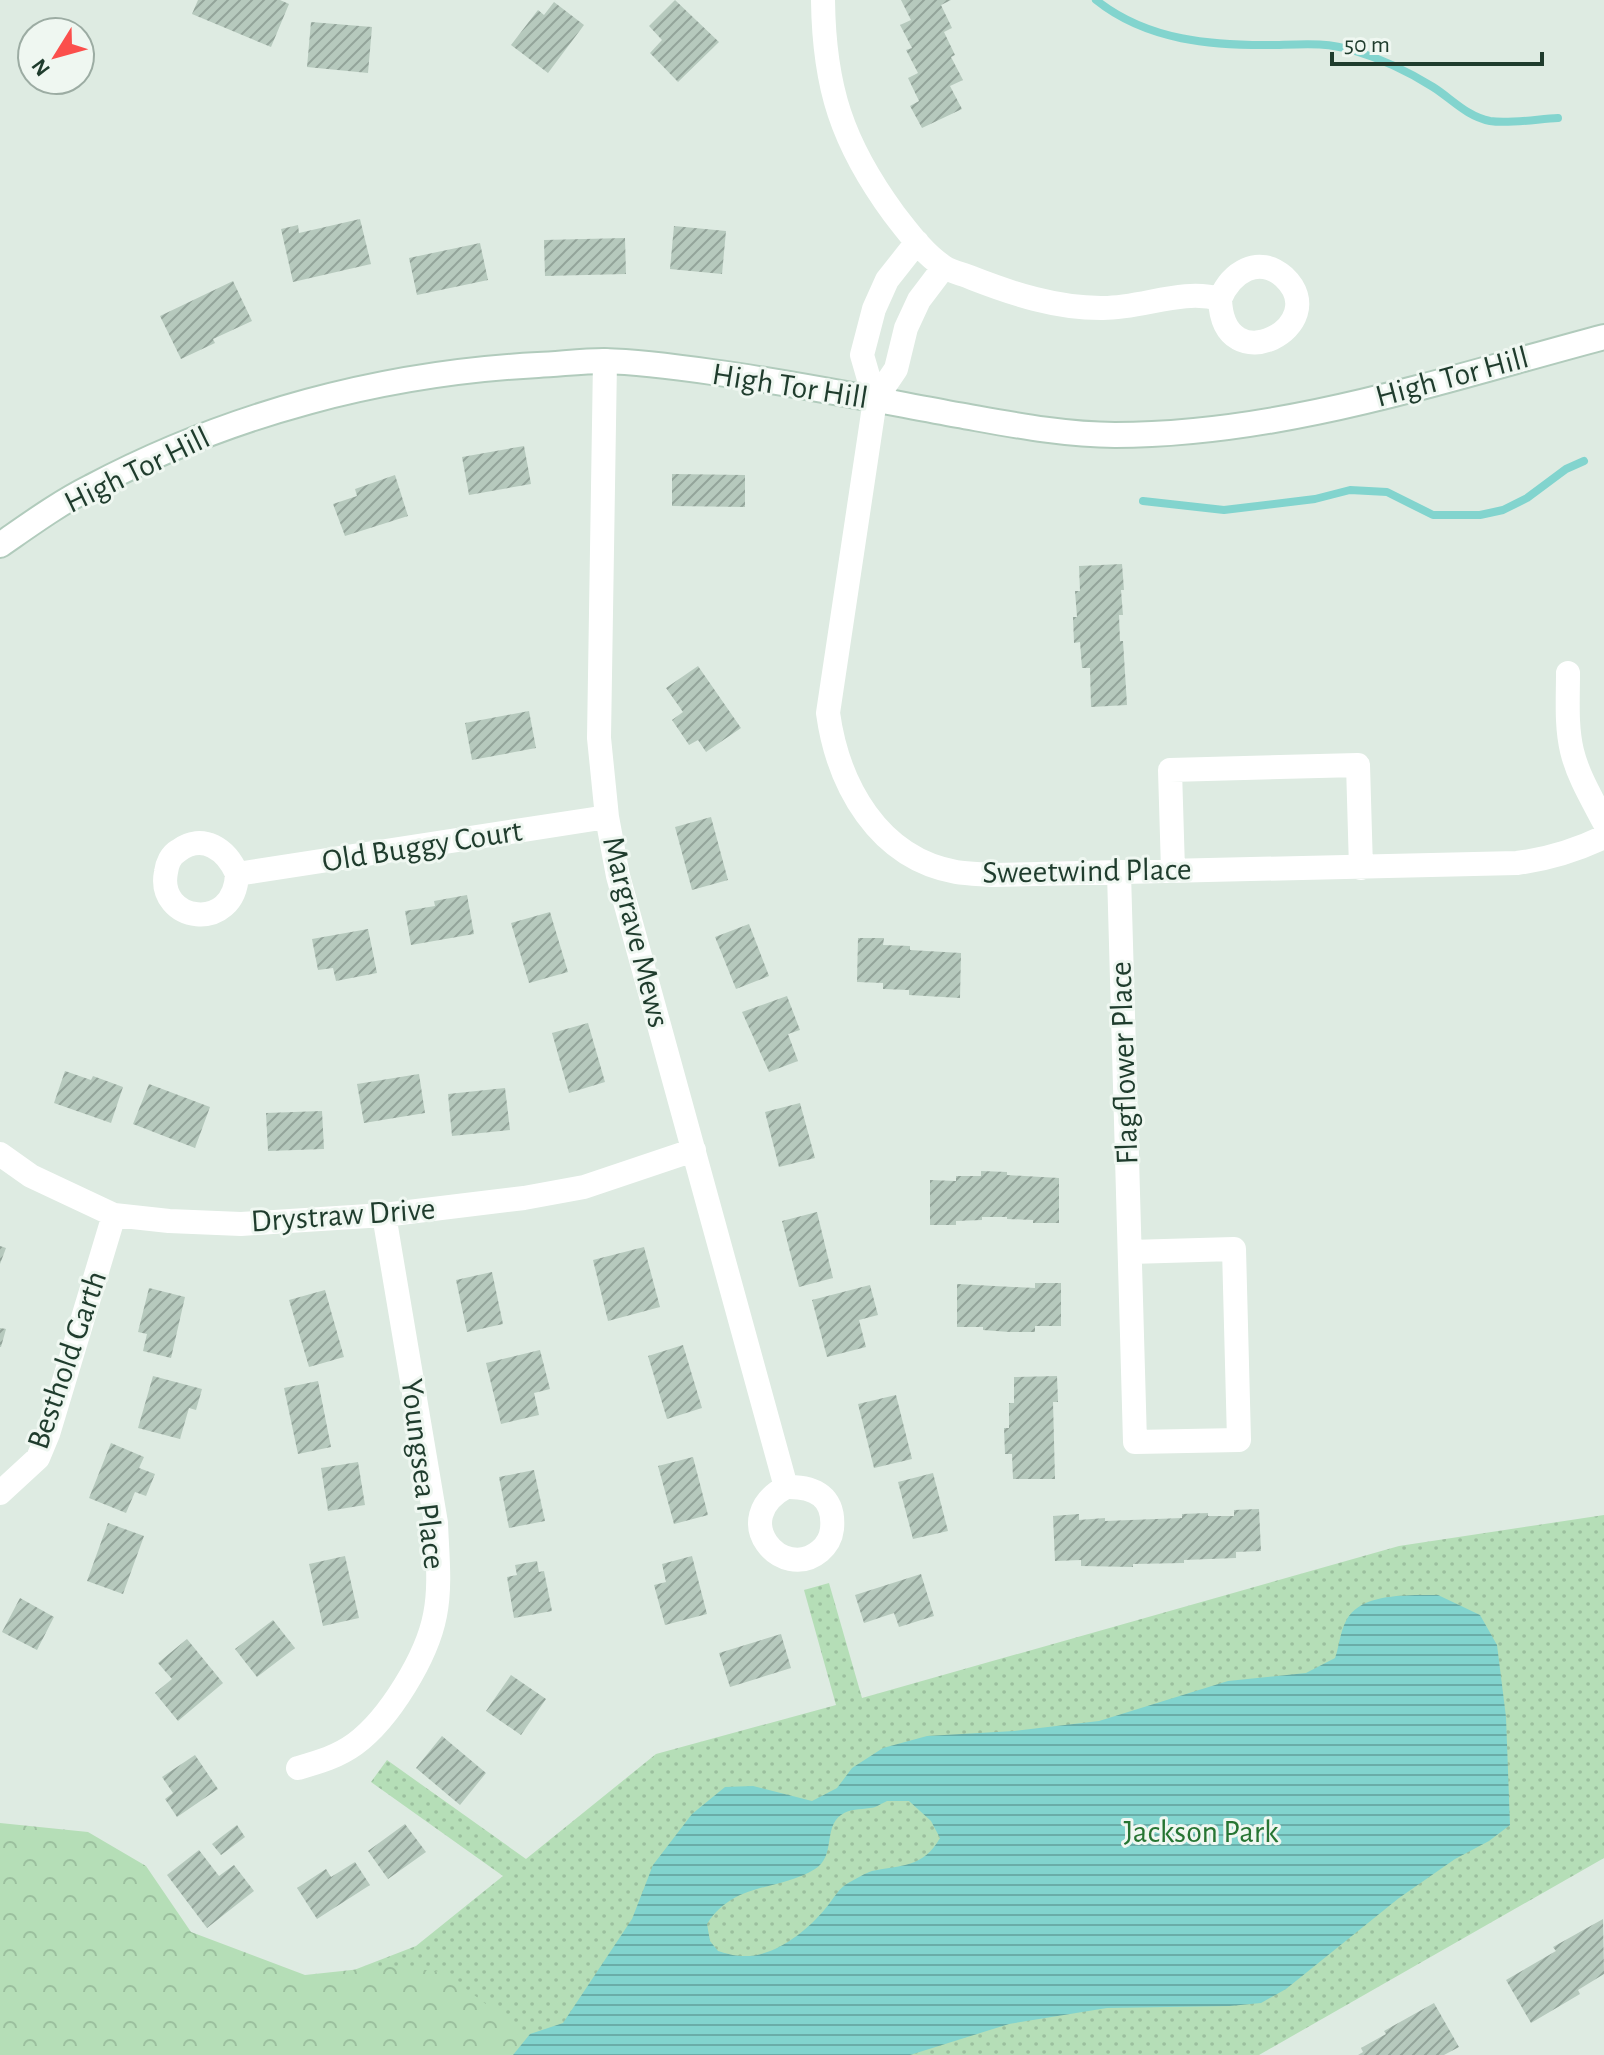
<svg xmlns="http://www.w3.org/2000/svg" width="1604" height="2055" font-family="'Alegreya Sans',sans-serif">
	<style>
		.grass { fill: url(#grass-dots) }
		.forest { fill: url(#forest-crowns) }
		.water { fill: url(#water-rules); fill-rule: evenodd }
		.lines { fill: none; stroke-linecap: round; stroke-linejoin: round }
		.stream { stroke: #82d4ce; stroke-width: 8 }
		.building { fill: url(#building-hatch) }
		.secondary-casing { stroke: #b1cbbc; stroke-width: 28 }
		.street { stroke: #fff; stroke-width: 24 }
		.secondary { stroke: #fff; stroke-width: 24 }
		.labels { text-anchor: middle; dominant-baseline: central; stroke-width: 6; stroke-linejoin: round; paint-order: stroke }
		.street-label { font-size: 32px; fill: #1f3c2d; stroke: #eff7f1 }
		.park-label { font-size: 32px; fill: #267533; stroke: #eff7f1 }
	</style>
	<defs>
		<pattern id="grass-dots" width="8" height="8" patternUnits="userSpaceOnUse" patternTransform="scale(2)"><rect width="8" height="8" fill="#b5deb7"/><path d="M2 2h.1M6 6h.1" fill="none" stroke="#9bbf9e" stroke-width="1.8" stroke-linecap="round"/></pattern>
		<pattern id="forest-crowns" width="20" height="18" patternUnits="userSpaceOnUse" patternTransform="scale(2)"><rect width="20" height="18" fill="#b5deb7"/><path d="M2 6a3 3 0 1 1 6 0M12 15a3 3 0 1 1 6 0" fill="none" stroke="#9bbf9e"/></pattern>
		<pattern id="water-rules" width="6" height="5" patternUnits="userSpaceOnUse" patternTransform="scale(2)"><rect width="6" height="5" fill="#82d4ce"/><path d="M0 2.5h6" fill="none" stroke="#6aada8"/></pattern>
		<pattern id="building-hatch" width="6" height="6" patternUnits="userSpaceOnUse" patternTransform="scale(2)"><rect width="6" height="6" fill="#b6c9bd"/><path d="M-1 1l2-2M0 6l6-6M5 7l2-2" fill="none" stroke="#93a49a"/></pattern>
	</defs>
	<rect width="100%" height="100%" fill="#deebe2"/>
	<!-- grass -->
	<path class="grass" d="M1604 1515V1858L1259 2055H244L225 2020 416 1946 503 1876 371 1782 387 1760 526 1859 656 1754 836 1705 804 1590 829 1583 862 1698 1399 1546Z"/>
	<!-- forest -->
	<path class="forest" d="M0 1823 88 1832 146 1866 191 1932 305 1975 389 1966 444 1972 508 2021 525 2044 528 2055H0Z"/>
	<!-- water -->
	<path class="water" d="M1415 1595H1438L1480 1615 1497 1645 1506 1717 1510 1825 1489 1841 1455 1859 1399 1898 1286 1989 1261 2003 1230 2006 1107 2008 1009 2024 910 2055H513L530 2034 563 2023 632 1919 653 1865 692 1814 725 1787 753 1786 812 1801 837 1788 852 1768 883 1748 927 1736 1014 1731 1099 1721 1228 1681 1306 1673 1335 1658C1339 1647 1340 1632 1346 1621 1358 1597 1392 1596 1415 1595ZM887 1801H909L931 1821 940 1838C923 1868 901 1865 872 1871 865 1873 856 1879 850 1882 839 1887 833 1900 825 1909 806 1932 773 1958 742 1956 734 1956 725 1953 718 1951L710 1941 707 1924C735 1881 777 1892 815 1869 836 1856 823 1828 841 1815 851 1808 859 1810 870 1808 876 1808 882 1803 887 1801Z"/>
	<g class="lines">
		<!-- stream -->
		<path class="stream" d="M1096 0C1147 41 1213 46 1276 45 1304 44 1328 42 1355 51 1382 59 1409 72 1433 87 1452 99 1466 116 1490 121 1509 124 1538 119 1558 118
			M1143 501 1224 510 1315 499 1350 490 1387 492 1433 515H1480L1503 510 1527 498 1566 469 1584 461"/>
	</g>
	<!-- building -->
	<path class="building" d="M198 0H280L289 4 271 47 192 14Z
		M675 0 719 42 678 82 650 53 662 40 649 26Z
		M901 0H951L941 5 952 28 944 32 955 55 951 57 963 80 950 86 962 109 922 128 910 106 919 101 908 78 918 73 906 50 912 48 900 25 911 20Z
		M554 2 584 25 548 73 511 45 538 10 544 15Z
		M311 22 372 27 368 73 307 67Z
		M360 219 371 264 293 282 281 229 298 225 299 233Z
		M674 226 726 231 722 274 670 269Z
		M625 238 626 274 545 276 544 240Z
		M480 243 488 280 417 295 409 258Z
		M233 281 252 321 213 339 215 343 181 359 160 316Z
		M524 446 531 484 469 495 462 457Z
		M672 474 745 475V507L672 506Z
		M395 475 408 516 345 536 333 504 357 496 355 489Z
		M1122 564 1124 590H1121L1123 615H1119L1120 641H1123L1127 705 1091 707 1090 668H1082L1080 642 1074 643 1073 617H1077L1075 591H1080L1079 566Z
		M698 666 741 728 706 752 698 740 689 745 672 720 683 712 666 688Z
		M529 711 536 748 472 760 465 723Z
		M711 817 728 880 692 890 675 827Z
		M467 895 474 934 411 945 405 911 435 906 434 901Z
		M550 912 568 972 529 983 511 923Z
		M749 924 769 976 736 989 715 937Z
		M368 929 377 973 336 981 333 968 318 970 312 939Z
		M858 938H884L883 945 910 946V950L961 953 960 998 909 995V990L883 989V983L857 982Z
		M787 996 800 1030 788 1034 798 1061 769 1072 742 1012Z
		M588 1023 605 1082 569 1093 552 1033Z
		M65 1071 91 1080 93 1076 123 1087 111 1123 54 1103Z
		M419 1074 425 1113 364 1123 357 1084Z
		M149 1084 210 1107 195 1148 133 1124Z
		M505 1088 510 1130 452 1136 448 1094Z
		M800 1103 815 1158 779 1167 765 1112Z
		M322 1111 324 1149 268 1151 266 1113Z
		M981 1171 1007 1172V1175L1059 1178V1223H1033V1220L1007 1219V1217H982V1220L956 1221V1225H930V1180L956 1181V1176H981Z
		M817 1212 833 1278 799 1287 782 1221Z
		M0 1246 6 1248 0 1264Z
		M644 1247 660 1307 608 1321 593 1260Z
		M492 1272 503 1324 467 1332 456 1280Z
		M1035 1283H1061V1326H1035V1332H1009L983 1330V1327H957V1284L1035 1288Z
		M870 1285 878 1315 859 1320 866 1347 827 1357 812 1300Z
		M149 1288 185 1297 171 1358 143 1351 147 1334 138 1332Z
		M325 1290 344 1357 309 1367 289 1300Z
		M0 1328 6 1329 1 1347H0Z
		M683 1345 702 1408 667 1419 648 1356Z
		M540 1350 550 1389 534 1393 539 1415 501 1424 486 1363Z
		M153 1376 202 1389 196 1410 189 1408 180 1439 138 1428Z
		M1057 1376 1058 1402H1053L1055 1479H1013L1012 1454H1005L1004 1428H1009V1403H1014V1377Z
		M318 1381 331 1447 298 1454 284 1388Z
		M896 1395 912 1459 874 1468 858 1404Z
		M111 1443 144 1457 139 1468 155 1474 146 1496 135 1492 126 1513 89 1498Z
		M693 1457 708 1515 674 1524 658 1466Z
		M358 1462 365 1505 328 1511 321 1468Z
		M534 1470 545 1521 509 1528 499 1477Z
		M933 1473 948 1531 913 1539 898 1482Z
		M1259 1509 1261 1551 1236 1552V1558L1184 1560V1563L1133 1564V1567L1081 1566V1560L1055 1561 1053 1516 1079 1514V1520L1105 1518V1521L1182 1518V1514L1208 1513V1516H1234V1510Z
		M108 1523 144 1536 123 1594 87 1581Z
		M345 1556 359 1618 323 1626 309 1564Z
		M692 1556 707 1614 665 1625 654 1585 666 1582 662 1564Z
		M537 1561 539 1572 544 1571 552 1611 514 1618 507 1577 517 1575 515 1565Z
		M921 1574 934 1616 899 1627 894 1613 864 1623 855 1595Z
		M20 1598 54 1617 37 1650 2 1632Z
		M273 1620 295 1648 257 1677 235 1649Z
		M781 1634 791 1668 730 1687 719 1653Z
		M187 1639 223 1683 178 1721 155 1693 172 1679 158 1663Z
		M511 1675 546 1699 521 1735 486 1711Z
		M442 1736 486 1773 460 1805 416 1768Z
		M195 1755 218 1789 177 1817 165 1799 173 1793 162 1777Z
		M405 1824 426 1852 388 1879 368 1851Z
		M237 1825 245 1837 221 1855 212 1844Z
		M199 1850 219 1876 234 1865 254 1891 207 1928 167 1875Z
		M355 1862 370 1885 317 1919 297 1888 326 1869 331 1877Z
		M1603 1919 1604 1974 1578 1990 1580 1994 1531 2023 1506 1980 1556 1951 1553 1947Z
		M1434 2003 1459 2047 1444 2055H1358L1363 2052 1361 2048 1386 2034 1384 2031Z"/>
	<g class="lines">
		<!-- secondary casing -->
		<g class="secondary-casing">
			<path id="secondary" d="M0 545C29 525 59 503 91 487 229 414 383 373 538 365 560 364 582 361 604 361 640 362 677 367 712 372 794 383 877 400 958 415 1009 424 1063 435 1115 435 1282 435 1445 379 1604 337"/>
		</g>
		<!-- street -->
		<path class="street" d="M823 0C824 87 842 143 894 214 908 232 924 254 944 267 952 272 963 274 972 278 1013 294 1056 308 1101 308 1142 309 1181 288 1220 299 1231 273 1258 254 1284 277 1335 325 1223 385 1220 299
			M917 242 887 280 874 309 862 355 875 400 828 713C838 785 878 858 956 872 968 874 981 874 993 875L1517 863C1549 859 1575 851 1604 837
			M605 361 599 738 607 817 618 876 786 1487C727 1519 782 1583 820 1551 827 1545 831 1538 832 1529 835 1497 815 1486 786 1487
			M875 400 896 369 906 328 919 300 944 267
			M1568 673C1568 699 1566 726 1572 751 1578 776 1592 799 1604 822
			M1173 870 1170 770 1358 765 1361 868
			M1119 873 1135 1442 1239 1440 1234 1249 1130 1252
			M237 874C235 934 156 922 166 872 167 864 171 855 178 851 203 832 227 850 237 874L607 817
			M0 1154 31 1176 114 1215 169 1221 241 1224 384 1215 524 1198 584 1187 694 1150
			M0 1493 38 1458 48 1434 114 1215
			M298 1768C319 1762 337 1757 355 1744 389 1719 427 1657 435 1615 441 1585 437 1553 436 1523L384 1215"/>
		<!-- secondary -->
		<use href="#secondary" class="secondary"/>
	</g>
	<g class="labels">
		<!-- street labels -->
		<g class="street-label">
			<text transform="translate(1452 377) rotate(-15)">High Tor Hill</text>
			<text transform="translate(790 386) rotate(9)">High Tor Hill</text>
			<text transform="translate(137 470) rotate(-26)">High Tor Hill</text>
			<text transform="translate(422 846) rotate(-9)">Old Buggy Court</text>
			<text transform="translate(1087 871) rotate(-1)">Sweetwind Place</text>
			<text transform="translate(636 932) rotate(76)">Margrave Mews</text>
			<text transform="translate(1124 1063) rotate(-92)">Flagflower Place</text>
			<text transform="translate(343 1215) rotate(-4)">Drystraw Drive</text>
			<text transform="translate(67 1360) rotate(-71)">Besthold Garth</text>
			<text transform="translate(423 1474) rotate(83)">Youngsea Place</text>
		</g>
		<!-- park labels -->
		<g class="park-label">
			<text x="1201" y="1832">Jackson Park</text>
		</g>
	</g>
	<!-- north arrow -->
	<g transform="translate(56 56) rotate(233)"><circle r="38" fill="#eff7f1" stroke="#9caca3" stroke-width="2"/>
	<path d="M0-6L14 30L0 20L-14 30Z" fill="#fb4f4c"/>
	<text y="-12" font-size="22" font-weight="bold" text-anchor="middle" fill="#1f3c2d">N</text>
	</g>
	<!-- scale -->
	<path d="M1332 52v12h210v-12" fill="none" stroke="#1f3c2d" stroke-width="4"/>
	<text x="1344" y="52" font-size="24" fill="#1f3c2d" stroke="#eff7f1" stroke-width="6" paint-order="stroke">50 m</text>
</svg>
